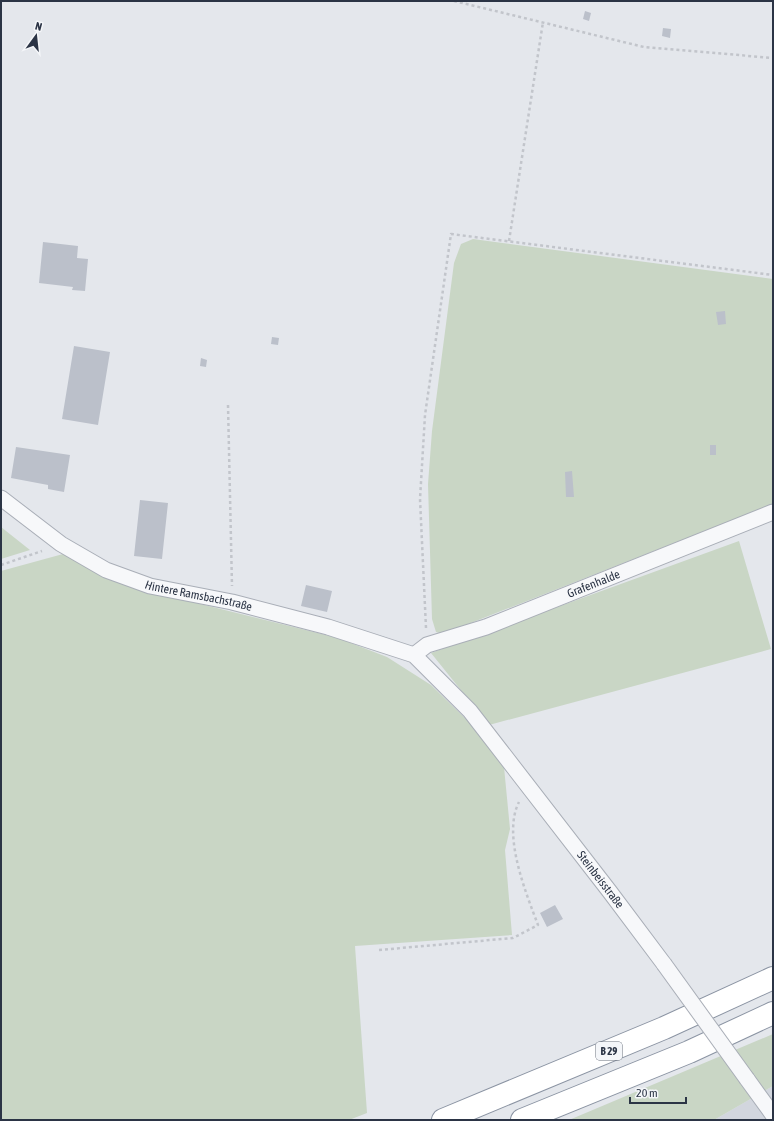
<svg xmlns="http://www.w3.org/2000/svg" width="774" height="1121" font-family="'Asap Condensed',sans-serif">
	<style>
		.built { fill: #d2d6de }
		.green { fill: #c9d6c5 }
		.building { fill: #bbc0ca }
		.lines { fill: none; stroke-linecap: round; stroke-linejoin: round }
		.minor-casing { stroke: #a9aeb7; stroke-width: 17 }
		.trunk-casing { stroke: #8b94a3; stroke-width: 24 }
		.path { stroke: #c2c5cb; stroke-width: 2.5; stroke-dasharray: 3 3; stroke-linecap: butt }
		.minor { stroke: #f7f8fa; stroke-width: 15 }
		.trunk { stroke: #fff; stroke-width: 22 }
		.minor-bridge-casing { stroke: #a9aeb7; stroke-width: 17; stroke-linecap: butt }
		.minor-bridge { stroke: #f7f8fa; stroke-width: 15 }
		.labels { text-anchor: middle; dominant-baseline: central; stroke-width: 3.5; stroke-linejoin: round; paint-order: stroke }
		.shield { fill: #f4f6f9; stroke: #676e7b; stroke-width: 1 }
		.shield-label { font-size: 11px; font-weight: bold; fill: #2b3445 }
		.street-label { font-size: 12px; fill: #2b3445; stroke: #f4f6f9 }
	</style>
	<rect width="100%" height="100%" fill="#e4e7ec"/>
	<!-- built -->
	<path class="built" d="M773 1086V1120H714Z"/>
	<!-- green -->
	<path class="green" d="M473 239 773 279V504L443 634 436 632 432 619 428 484 432 431 454 263 461 244Z
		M1 527 30 550 1 559Z
		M739 541 771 649 489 725 431 653Z
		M63 554 144 590 338 638 387 657 431 685 470 723 504 767 510 829 505 850 512 935 355 946 367 1113 349 1120H1V571Z
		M773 1034V1086L714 1120H569Z"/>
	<!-- building -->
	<path class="building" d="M585 11 591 13 589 21 583 19Z
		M663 28 671 29 670 38 662 36Z
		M43 242 78 246 77 258 88 259 85 291 72 290 73 287 39 283Z
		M725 311 726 324 718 325 716 312Z
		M272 337 279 338 278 345 271 344Z
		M74 346 110 352 98 425 62 419Z
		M201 358 207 360 206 367 200 366Z
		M710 445H716V455H710Z
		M16 447 70 455 64 492 48 489V485L11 478Z
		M572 471 574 497H566L565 472Z
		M140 500 168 503 162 559 134 556Z
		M306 585 332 591 327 612 301 606Z
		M555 905 563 919 547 927 540 913Z"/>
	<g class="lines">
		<!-- minor casing -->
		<g class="minor-casing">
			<g id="minor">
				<path id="s1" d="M1 498 61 544 106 570 150 586 232 602 328 627 414 655 470 711 610 892 664 964"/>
				<path id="s2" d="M414 655 427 645 486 627 773 512"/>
				<path d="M747 1079 773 1115"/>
			</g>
		</g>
		<!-- trunk casing -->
		<g class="trunk-casing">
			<path id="trunk" d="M443 1120 664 1028 773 978
				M522 1120 689 1052 773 1013"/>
		</g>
		<!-- path -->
		<path class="path" d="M454 1 644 47 773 58
			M509 241 543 22
			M228 405 232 586
			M1 565 42 551
			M426 628 420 499 425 415 451 234 773 275
			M379 950 513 938 538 925C526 893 502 835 519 802"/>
		<!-- minor -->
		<use href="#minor" class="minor"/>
		<!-- trunk -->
		<use href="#trunk" class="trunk"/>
		<!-- minor-bridge casing -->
		<g class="minor-bridge-casing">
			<path id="minor-bridge" d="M664 964 747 1079"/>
		</g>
		<!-- minor-bridge -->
		<use href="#minor-bridge" class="minor-bridge"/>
	</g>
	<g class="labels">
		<!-- shield labels -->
		<rect class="shield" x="596" y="1042" width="26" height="18" rx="3"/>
		<g class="shield-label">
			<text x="609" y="1051">B 29</text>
		</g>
		<!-- street labels -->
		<g class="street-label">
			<text stroke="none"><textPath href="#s2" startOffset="194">Grafenhalde</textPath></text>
			<text stroke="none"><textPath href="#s1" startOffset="224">Hintere Ramsbachstraße</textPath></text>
			<text stroke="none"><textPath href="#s1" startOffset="740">Steinbeisstraße</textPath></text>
		</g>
	</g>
	<!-- border -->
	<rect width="774" height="1121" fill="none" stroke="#2b3445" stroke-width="4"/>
	<!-- north arrow -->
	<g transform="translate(36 36) rotate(15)" stroke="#f4f6f9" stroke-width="3" paint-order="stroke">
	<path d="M0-3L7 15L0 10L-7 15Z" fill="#2b3445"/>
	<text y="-6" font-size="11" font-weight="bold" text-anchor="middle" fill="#2b3445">N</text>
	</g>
	<!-- scale -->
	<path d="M630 1097v6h56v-6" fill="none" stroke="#2b3445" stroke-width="2"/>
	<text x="636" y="1097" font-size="12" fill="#2b3445" stroke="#f4f6f9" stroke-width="3" paint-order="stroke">20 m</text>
</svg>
